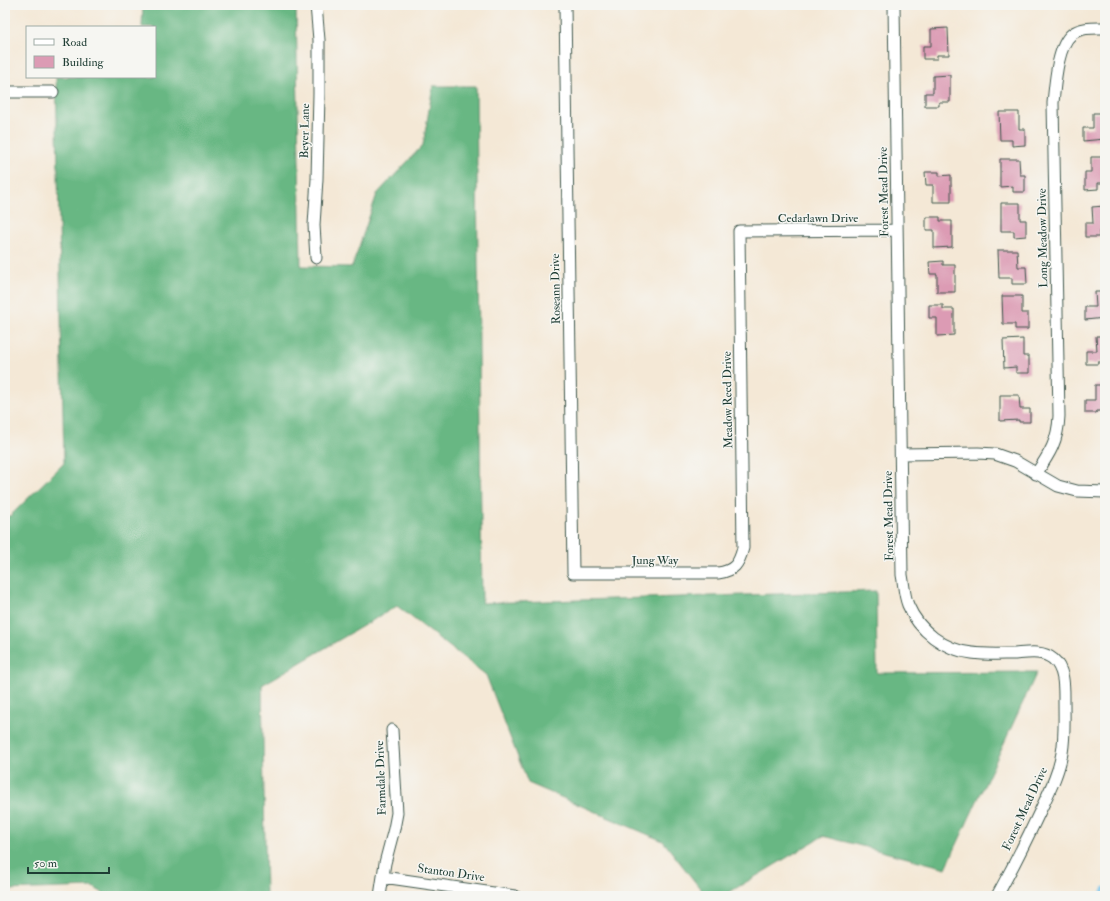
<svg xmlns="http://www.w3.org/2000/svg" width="1110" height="901" font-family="'IM FELL Double Pica',serif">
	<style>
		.forest { fill: #67b783; stroke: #437a5c }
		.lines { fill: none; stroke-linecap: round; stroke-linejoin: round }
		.stream { stroke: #6fc2eb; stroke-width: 3.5 }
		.building { fill: #dc9bb4 }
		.street-casing { stroke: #3f574c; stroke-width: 13 }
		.street { stroke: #fff; stroke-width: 11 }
		.labels { text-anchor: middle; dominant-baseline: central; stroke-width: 3; stroke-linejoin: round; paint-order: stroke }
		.street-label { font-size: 12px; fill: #1f3d34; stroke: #f6f6f2 }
	</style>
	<rect width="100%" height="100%" fill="#f6f6f2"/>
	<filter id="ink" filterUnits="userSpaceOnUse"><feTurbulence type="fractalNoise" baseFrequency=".025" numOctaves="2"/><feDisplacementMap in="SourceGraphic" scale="8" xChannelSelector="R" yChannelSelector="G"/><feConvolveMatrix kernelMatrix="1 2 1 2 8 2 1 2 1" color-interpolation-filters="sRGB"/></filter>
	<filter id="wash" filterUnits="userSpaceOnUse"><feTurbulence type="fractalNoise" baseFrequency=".012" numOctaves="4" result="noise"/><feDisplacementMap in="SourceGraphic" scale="16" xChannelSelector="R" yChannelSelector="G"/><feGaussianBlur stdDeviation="0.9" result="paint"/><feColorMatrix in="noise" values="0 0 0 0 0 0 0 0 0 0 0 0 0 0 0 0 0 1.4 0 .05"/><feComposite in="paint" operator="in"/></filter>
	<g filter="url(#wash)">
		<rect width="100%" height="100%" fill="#f4e8d6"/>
		<!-- forest -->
		<path class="forest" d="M143 5H296L301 266 352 267 377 194 423 145 433 86H476L482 603 876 591 877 673 1037 672 946 868 823 836 723 896H706L663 841 528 783 486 675 397 606 262 685 266 896H108L93 887 5 890V516H10L64 463 56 77H155V27H142Z"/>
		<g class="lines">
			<!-- stream -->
			<path class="stream" d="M1101 896 1105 888"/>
		</g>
		<g id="blocks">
			<!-- building -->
			<path class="building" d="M948 28 949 55H937V59H923V46H931V29Z
				M950 75V102H939V106H925V93H933V76Z
				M999 112H1019V129H1025V145L1012 146V140H1000Z
				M1093 113H1105V139L1083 141V128H1093Z
				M1091 157H1105V183H1098V189L1085 190V172H1091Z
				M1000 159H1019L1020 175H1025V192H1013V186L1000 187Z
				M925 172H939V176L951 175V202H933V185H926Z
				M1001 203H1020V220H1026V236L1014 237V231H1001Z
				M1105 206V231H1099V237H1085V223H1093L1092 207Z
				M926 217H940V221H952V247L934 248V230H926Z
				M998 250H1017L1018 267H1026L1027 284H1012V278H999Z
				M943 261V265H955V292H937V274H930L929 262Z
				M1095 292H1105V318L1085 320V307H1096Z
				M1002 296H1022V313H1028V329H1015V324H1003Z
				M929 305H943V309H954V335L937 336V318H929Z
				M1096 336H1105V362H1098V364H1086V351H1097Z
				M1023 339V356H1029V373H1016V367L1004 368 1003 340Z
				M1095 385H1105V411H1097L1096 413H1085V400H1095Z
				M1000 395H1019L1020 409H1030V422H1019V420L1000 421Z"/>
		</g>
	</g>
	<g filter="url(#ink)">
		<use href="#blocks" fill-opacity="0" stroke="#3f574c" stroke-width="1"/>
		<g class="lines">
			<!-- street casing -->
			<g class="street-casing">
				<path id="street" d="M316 5 319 40V94L317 179 314 225 316 258
					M565 5 573 573H718C734 571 739 564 743 548L739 231 897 230
					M894 5 902 575C904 585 904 595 908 605 919 631 944 650 972 653 986 655 1001 654 1015 654 1027 653 1043 650 1053 659 1065 669 1064 688 1064 702 1064 719 1065 736 1062 753 1059 772 1050 790 1042 807 1028 837 1013 867 997 896
					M5 92H53
					M901 454 978 453 995 454 1015 461 1058 486 1077 491 1105 492
					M1036 474C1050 453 1058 441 1059 416L1053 103C1055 85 1057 46 1072 34 1081 27 1094 28 1105 28
					M383 877 515 896
					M380 896 385 863 394 829 397 813 392 730"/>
			</g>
			<!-- street -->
			<use href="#street" class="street"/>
		</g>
	</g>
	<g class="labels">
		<!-- street labels -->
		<g class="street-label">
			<text transform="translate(305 131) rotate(-89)">Beyer Lane</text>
			<text transform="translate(884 192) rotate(-91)">Forest Mead Drive</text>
			<text x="818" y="218">Cedarlawn Drive</text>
			<text transform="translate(1043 238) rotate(-91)">Long Meadow Drive</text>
			<text transform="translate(556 289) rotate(-91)">Roseann Drive</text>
			<text transform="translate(728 400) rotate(-91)">Meadow Reed Drive</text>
			<text transform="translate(889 516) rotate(-91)">Forest Mead Drive</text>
			<text x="655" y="560">Jung Way</text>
			<text transform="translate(381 778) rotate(-92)">Farmdale Drive</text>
			<text transform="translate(1025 809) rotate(-65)">Forest Mead Drive</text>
			<text transform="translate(451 873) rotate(8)">Stanton Drive</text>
		</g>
	</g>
	<!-- margin -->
	<rect width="1110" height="901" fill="none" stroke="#f6f6f2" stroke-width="20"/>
	<!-- legend -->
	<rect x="26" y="26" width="130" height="52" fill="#f6f6f2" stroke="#a0aca6"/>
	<rect x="34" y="39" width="20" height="6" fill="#ffffff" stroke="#a0aca6"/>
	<text x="62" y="46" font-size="12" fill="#1f3d34">Road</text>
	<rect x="34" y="56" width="20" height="12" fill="#dc9bb4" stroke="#a0aca6"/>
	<text x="62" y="66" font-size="12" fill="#1f3d34">Building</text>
	<!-- scale -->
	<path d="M28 867v6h81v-6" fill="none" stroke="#1f3d34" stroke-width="2"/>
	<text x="34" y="867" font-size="12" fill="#1f3d34" stroke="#f6f6f2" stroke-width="3" paint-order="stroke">50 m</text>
</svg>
